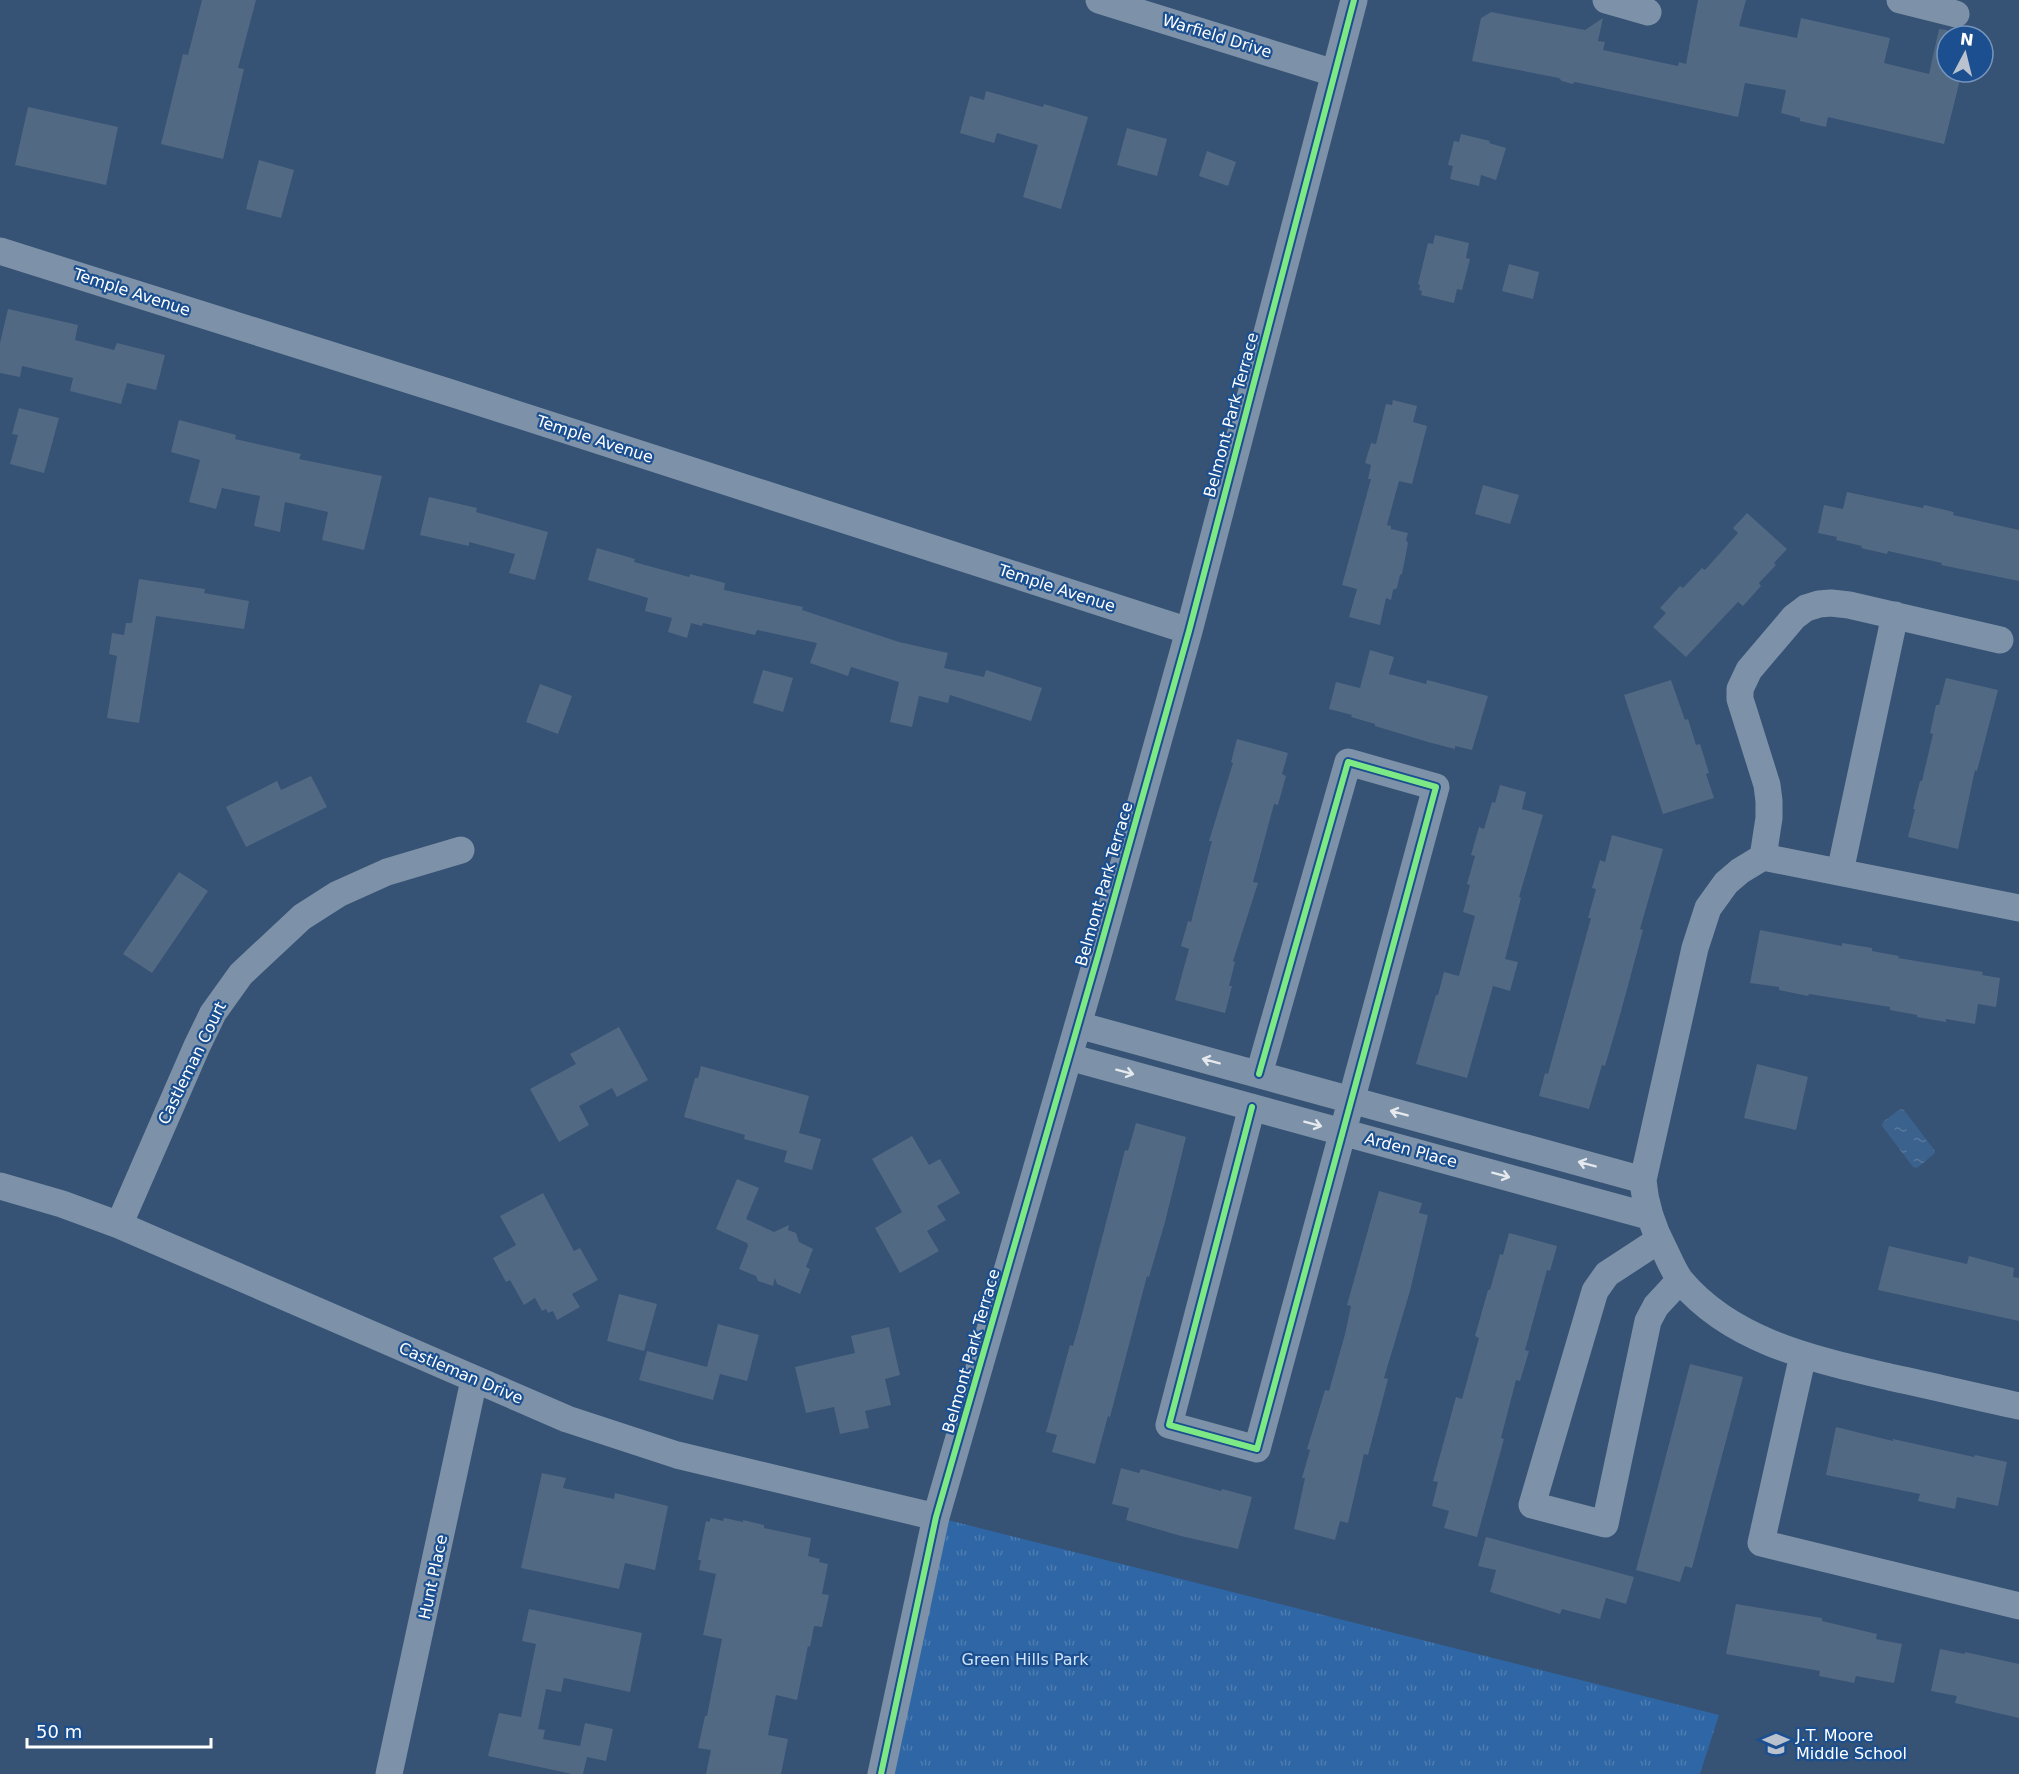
<svg xmlns="http://www.w3.org/2000/svg" width="2019" height="1774" font-family="'DejaVu Sans',sans-serif">
	<style>
		.park { fill: url(#park-tufts) }
		.water { fill: url(#water-ripples) }
		.building { fill: #526984 }
		.lines { fill: none; stroke-linecap: round; stroke-linejoin: round }
		.minor { stroke: #7d92a8; stroke-width: 27 }
		.cycleway-casing { stroke: #1b4f8f; stroke-width: 10 }
		.cycleway { stroke: #7ce984; stroke-width: 6 }
		.oneway { stroke: #e5e9ee }
		.labels { text-anchor: middle; dominant-baseline: central; stroke-width: 4.5; stroke-linejoin: round; paint-order: stroke }
		.street-label { font-size: 16px; fill: #fff; stroke: #1b4f8f }
		.park-label { font-size: 16px; fill: #cfe3fa; stroke: #1b4f8f }
		.poi-label { font-size: 16px; fill: #fff; stroke: #1b4f8f; text-anchor: start }
	</style>
	<defs>
		<pattern id="park-tufts" width="24" height="20" patternUnits="userSpaceOnUse" patternTransform="scale(1.5)"><rect width="24" height="20" fill="#2f66a5"/><path d="M3 7l-1-3M5 7V3M7 7l1-3M15 17l-1-3M17 17v-4M19 17l1-3" fill="none" stroke="#4e7db2"/></pattern>
		<pattern id="water-ripples" width="26" height="14" patternUnits="userSpaceOnUse" patternTransform="scale(1.5)"><rect width="26" height="14" fill="#3b618d"/><path d="M2 4q2-2 4 0t4 0M15 11q2-2 4 0t4 0" fill="none" stroke="#58799e"/></pattern>
	</defs>
	<rect width="100%" height="100%" fill="#365274"/>
	<!-- park -->
	<path class="park" d="M936 1517 1719 1715 1700 1774H881Z"/>
	<!-- water -->
	<path class="water" d="M1900 1109 1904 1110 1935 1151 1934 1154 1917 1168 1913 1167 1882 1126 1883 1122Z"/>
	<!-- building -->
	<path class="building" d="M202 0H256L238 68 244 69 223 159 161 144 183 54 188 55Z
		M1698 0H1746L1739 26 1797 38 1801 18 1890 38 1884 63 1929 74 1939 29 1947 30V72H1962L1944 144 1828 117 1826 127 1800 121V118L1781 113 1786 90 1745 83 1738 117 1575 82 1572 84 1562 81 1559 78 1472 61 1481 18 1491 12 1585 30 1603 18 1598 41 1605 42 1603 50 1678 66 1679 62 1686 64Z
		M986 91 1043 107 1044 104 1088 117 1061 209 1023 197 1038 145 997 133 994 143 960 133 970 96 984 100Z
		M28 107 118 127 106 185 15 165Z
		M1127 128 1167 139 1157 176 1117 165Z
		M1461 134 1490 141 1489 143 1506 148 1496 180 1481 175 1479 186 1450 179 1453 166 1448 165 1454 141 1459 142Z
		M1207 151 1236 162 1228 186 1199 176Z
		M259 160 294 170 281 218 246 209Z
		M1435 235 1469 243 1466 258 1470 259 1462 290 1457 289 1454 303 1421 295 1422 291 1419 290 1420 285 1418 284 1428 243 1433 244Z
		M1509 264 1539 272 1533 299 1502 291Z
		M8 309 78 325 75 340 114 350 117 343 165 355 156 390 127 383 121 404 70 391 73 378 22 366 20 377 0 373V343Z
		M1393 400 1417 406 1413 422 1427 426 1412 484 1399 481 1387 525 1391 526V529L1408 533 1406 540 1408 543 1402 574 1400 575 1397 588 1393 590 1391 600 1386 598 1380 625 1349 617 1357 589 1342 585 1371 479H1368L1371 465 1365 463 1371 443 1376 444 1386 404 1392 405Z
		M19 408 59 418 44 473 10 464 18 435 12 434Z
		M179 420 236 435 235 439 301 454 299 459 382 476 364 550 322 540 328 512 285 502 280 532 254 526 260 496 222 488 216 509 189 502 200 460 171 452Z
		M1483 485 1519 495 1510 524 1475 514Z
		M1847 492 1923 508 1924 505 1954 512 1953 515 2019 530V581L1941 565 1942 563 1888 551 1887 554 1861 548 1862 546 1836 540 1837 537 1818 533 1824 505 1843 509Z
		M429 497 477 508 476 512 548 532 535 580 509 573 515 554 469 542V546L420 535Z
		M1747 513 1787 549 1774 563 1776 565 1759 583 1761 586 1743 606 1738 602 1686 657 1653 627 1666 613 1660 608 1680 586 1683 588 1702 568 1705 570 1738 533 1733 528Z
		M597 548 635 559 634 562 689 577 690 574 725 583 724 590 803 607 802 610 899 642 948 653 944 668 984 677 986 670 1042 688 1031 721 950 695 948 703 919 696 912 727 890 722 899 682 851 667 848 676 810 663 817 643 757 630 755 635 703 623 702 626 691 623 687 638 668 632 672 618 645 611 648 598 588 580Z
		M139 579 205 589 204 593 249 601 244 629 156 616 139 723 107 718 117 656 109 654 112 633 124 635 126 623H132Z
		M1370 650 1394 657 1389 674 1426 684 1427 680 1488 696 1472 750 1455 746V749L1428 742 1375 726V724L1351 717 1352 715 1329 709 1336 682 1360 688Z
		M763 670 793 678 783 712 753 703Z
		M1946 678 1998 690 1977 771 1975 770 1958 849 1908 837 1915 809H1913L1920 781H1922L1933 734 1930 733 1936 705H1939Z
		M1671 680 1685 720 1688 719 1696 745 1700 744 1709 773 1706 774 1714 798 1663 814 1624 695Z
		M540 684 572 696 558 734 526 722Z
		M1237 739 1288 753 1282 774 1286 776 1278 805 1274 804 1253 882 1258 883 1233 961 1235 962 1229 986H1232L1225 1013 1175 1000 1189 949 1181 946 1188 921 1191 922 1212 841H1209L1233 763 1231 762Z
		M311 776 327 807 246 847 226 807 277 781 281 790Z
		M1500 785 1526 792 1522 809 1543 815 1519 897 1521 898 1505 959 1518 962 1510 991 1493 986 1467 1078 1416 1064 1436 995H1438L1444 972 1459 976 1475 916 1463 912 1470 885 1467 884 1475 856 1471 855 1479 827 1484 829 1492 802 1495 803Z
		M1612 835 1663 849 1640 929 1643 930 1620 1015 1605 1066 1602 1065 1589 1109 1539 1096 1545 1073 1548 1074 1591 918H1588L1596 889 1592 888 1600 860 1605 862Z
		M179 872 208 891 152 973 123 954Z
		M1760 930 1842 946V943L1872 948V951L1899 956 1898 958 1983 972 1982 975 2000 978 1996 1007 1978 1004 1975 1024 1946 1019V1022L1917 1017V1015L1890 1010V1007L1809 994 1808 996 1779 990V987L1750 983Z
		M619 1027 648 1080 617 1097 612 1088 579 1106 589 1125 559 1142 530 1089 576 1064 570 1054Z
		M1757 1064 1808 1077 1796 1130 1744 1118Z
		M701 1066 809 1096 799 1133 821 1139 812 1170 784 1162 787 1151 744 1139 745 1135 684 1117 695 1078H698Z
		M1136 1123 1186 1137 1165 1222 1149 1277 1147 1276 1110 1417 1108 1416 1095 1464 1052 1452 1057 1435 1046 1432 1070 1345 1073 1346 1081 1318 1125 1150 1128 1151Z
		M912 1136 929 1165 940 1159 960 1193 937 1206 946 1220 927 1231 939 1251 900 1273 875 1228 902 1212 872 1159Z
		M737 1179 759 1188 746 1219 774 1232 789 1225 788 1230 796 1233 799 1242 813 1249 806 1267 810 1269 800 1294 777 1284 775 1278 773 1286 758 1281 756 1276 739 1269 748 1246 747 1243 716 1229Z
		M1379 1191 1422 1203 1419 1213 1428 1215 1410 1291 1384 1378 1388 1379 1368 1455 1364 1454 1348 1523 1340 1521 1335 1540 1294 1529 1305 1478H1302L1310 1450 1307 1449 1325 1390 1329 1391 1345 1334 1351 1306 1347 1305Z
		M543 1193 574 1251 580 1248 598 1280 572 1294 580 1307 557 1320 553 1311 548 1313 546 1309 542 1311 535 1298 524 1305 510 1280 506 1282 493 1258 516 1245 500 1216Z
		M1509 1233 1557 1246 1550 1271 1547 1270 1525 1350 1529 1351 1520 1381 1516 1380 1501 1438 1504 1439 1477 1537 1444 1528 1449 1511 1432 1506 1438 1482 1433 1481 1456 1397 1462 1399 1479 1338 1475 1336 1488 1290H1490L1500 1254 1503 1255Z
		M1889 1246 1967 1264 1969 1256 2014 1268 2013 1277 2019 1278V1321L1878 1290Z
		M619 1294 657 1304 644 1351 607 1341Z
		M718 1324 759 1335 747 1381 720 1374 713 1400 639 1380 647 1351 707 1367Z
		M889 1327 900 1375 885 1379 891 1405 865 1411 869 1428 840 1434 834 1407 806 1413 795 1367 855 1353 851 1336Z
		M1690 1364 1743 1377 1692 1568 1685 1566 1680 1582 1636 1570Z
		M1836 1427 1893 1441V1439L1974 1457 1975 1455 2007 1462 1998 1506 1957 1497 1955 1509 1918 1501 1920 1494 1826 1475Z
		M1121 1468 1139 1473 1141 1469 1221 1491 1222 1489 1252 1497 1238 1549 1181 1536 1126 1520 1129 1508 1112 1504Z
		M542 1473 566 1478 563 1488 614 1499 615 1493 668 1506 655 1570 625 1563 619 1589 521 1568Z
		M710 1518 723 1521 724 1518 743 1522V1520L764 1525V1528L811 1538 808 1556 820 1559 819 1562 828 1564 822 1594 829 1595 822 1627 814 1626 810 1647 808 1646 797 1700 776 1695 768 1735 788 1739 781 1774H706L711 1750 698 1748 705 1716H707L722 1639 703 1635 716 1574 699 1570 701 1560H698L706 1521 710 1522Z
		M1486 1537 1634 1577 1626 1604 1606 1598 1600 1619 1562 1609 1560 1614 1490 1592 1496 1570 1478 1566Z
		M1736 1604 1822 1618V1621L1877 1634 1876 1639 1902 1644 1894 1683 1856 1676 1854 1683 1819 1676 1820 1671 1726 1654Z
		M529 1609 642 1633 630 1692 564 1678 561 1692 546 1689 538 1729 545 1730 543 1739 580 1746 585 1723 613 1729 606 1761 587 1757 583 1774H572L488 1756 499 1713 521 1717 536 1644 522 1641Z
		M1940 1649 1965 1654V1652L2019 1664V1718L1955 1703 1957 1696 1931 1691Z"/>
	<g class="lines">
		<!-- minor -->
		<path class="minor" d="M1099 0 1334 73
			M1606 0 1648 12
			M1900 0 1956 14
			M0 251 451 393 1189 631
			M2000 640 1849 605 1831 603 1819 604 1806 608 1794 617 1749 670 1740 689V699L1767 785 1769 801V818L1763 857 1740 871 1726 883 1708 908 1695 948 1643 1180C1645 1205 1652 1226 1664 1249 1669 1259 1674 1272 1681 1281 1734 1344 1819 1360 1894 1378 1936 1387 1977 1397 2019 1406
			M1763 857 2019 908
			M1840 872 1895 615
			M1078 1025 1643 1180
			M1069 1057 1648 1216
			M1252 1107 1169 1425 1257 1449 1436 787 1348 762 1259 1074
			M0 1186 62 1204 119 1225 567 1419 677 1455 936 1517
			M119 1225 197 1046 213 1013 241 974 302 917 338 894 387 872 461 850
			M1659 1240 1607 1274 1595 1291 1532 1505 1605 1524 1648 1321 1656 1306 1680 1280
			M1803 1355 1761 1543 2019 1606
			M389 1774 474 1380
			M881 1774 936 1517 1099 952 1189 631 1354 0"/>
		<!-- cycleway casing -->
		<g class="cycleway-casing">
			<path id="cycleway" d="M1252 1107 1169 1425 1257 1449 1436 787 1348 762 1259 1074
				M881 1774 936 1517 1099 952 1189 631 1354 0"/>
		</g>
		<!-- cycleway -->
		<use href="#cycleway" class="cycleway"/>
	</g>
	<!-- one-way arrows -->
	<defs><path id="oneway-shaft" d="M-6 0H5M1.5-3L5.5 0L1.5 3" fill="none" stroke-width="1.6" stroke-linecap="round" stroke-linejoin="round" transform="scale(1.5)"/></defs>
	<g class="oneway">
		<use href="#oneway-shaft" transform="translate(1211 1061) rotate(-165)"/>
		<use href="#oneway-shaft" transform="translate(1125 1072) rotate(15)"/>
		<use href="#oneway-shaft" transform="translate(1399 1113) rotate(-165)"/>
		<use href="#oneway-shaft" transform="translate(1313 1124) rotate(15)"/>
		<use href="#oneway-shaft" transform="translate(1587 1164) rotate(-165)"/>
		<use href="#oneway-shaft" transform="translate(1501 1175) rotate(15)"/>
	</g>
	<!-- icons -->
	<defs>
		<g id="school-bare" transform="scale(2.07)"><path d="M0-5L7-2L0 1L-7-2ZM-4 1L0 2.5L4 1V4Q0 6-4 4Z" fill="#b9c2ce" stroke="#1b4f8f" stroke-width="2.5" paint-order="stroke"/></g>
	</defs>
	<g fill-rule="evenodd">
		<use href="#school-bare" x="1776" y="1744"/>
	</g>
	<g class="labels">
		<!-- street labels -->
		<g class="street-label">
			<text transform="translate(1217 36) rotate(17)">Warfield Drive</text>
			<text transform="translate(132 292) rotate(18)">Temple Avenue</text>
			<text transform="translate(1231 415) rotate(-75)">Belmont Park Terrace</text>
			<text transform="translate(595 439) rotate(18)">Temple Avenue</text>
			<text transform="translate(1057 588) rotate(18)">Temple Avenue</text>
			<text transform="translate(1104 884) rotate(-74)">Belmont Park Terrace</text>
			<text transform="translate(192 1063) rotate(-64)">Castleman Court</text>
			<text transform="translate(1411 1150) rotate(15)">Arden Place</text>
			<text transform="translate(971 1351) rotate(-74)">Belmont Park Terrace</text>
			<text transform="translate(461 1373) rotate(23)">Castleman Drive</text>
			<text transform="translate(433 1577) rotate(-78)">Hunt Place</text>
		</g>
		<!-- park labels -->
		<g class="park-label">
			<text x="1025" y="1659">Green Hills Park</text>
		</g>
		<!-- poi labels -->
		<g class="poi-label">
			<text x="1796" y="1735">J.T. Moore<tspan x="1796" dy="18">Middle School</tspan></text>
		</g>
	</g>
	<!-- north arrow -->
	<g transform="translate(1965 54) rotate(7)"><circle r="28" fill="#1b4f8f" stroke="#7695bc" stroke-width="1.5"/>
	<path d="M0-4.5L10 22L0 15L-10 22Z" fill="#b9c2ce"/>
	<text y="-9" font-size="16" font-weight="bold" text-anchor="middle" fill="#ffffff">N</text>
	</g>
	<!-- scale -->
	<path d="M27 1738v9h184v-9" fill="none" stroke="#ffffff" stroke-width="3"/>
	<text x="36" y="1738" font-size="18" fill="#ffffff" stroke="#1b4f8f" stroke-width="4.5" paint-order="stroke">50 m</text>
</svg>
